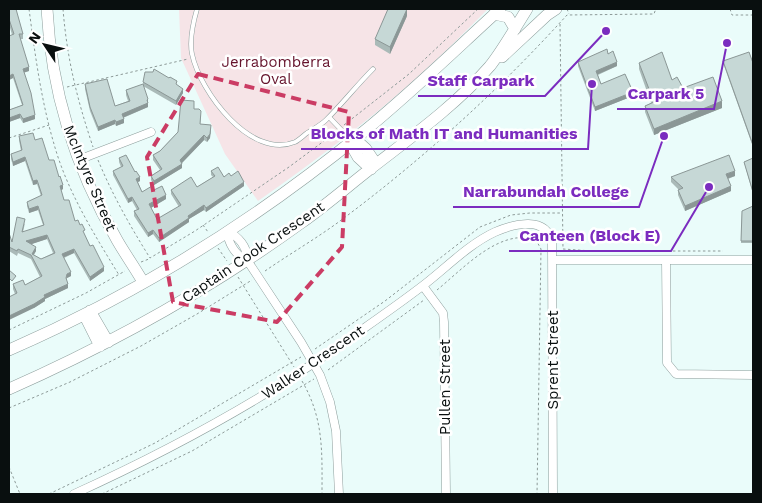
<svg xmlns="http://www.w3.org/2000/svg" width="762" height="503" font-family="'Work Sans',sans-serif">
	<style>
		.park { fill: #f6e4e7 }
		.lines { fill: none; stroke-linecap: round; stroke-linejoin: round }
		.lane-casing { stroke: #8d9e9c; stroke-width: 5 }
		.street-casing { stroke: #8d9e9c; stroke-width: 9 }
		.secondary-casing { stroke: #8d9e9c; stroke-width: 12 }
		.path { stroke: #8d9a98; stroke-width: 1; stroke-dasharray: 2.5 2.5; stroke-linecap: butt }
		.lane { stroke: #fff; stroke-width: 4 }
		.street { stroke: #fff; stroke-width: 8 }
		.secondary { stroke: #fff; stroke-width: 11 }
		.wall { fill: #aabab8; fill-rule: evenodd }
		.shaded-wall { fill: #8b9796 }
		.building { fill: #c6d8d6; stroke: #8b9796; fill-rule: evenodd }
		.marked { fill: none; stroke: #cb3c64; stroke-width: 4; stroke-dasharray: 10 6; stroke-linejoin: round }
		.labels { text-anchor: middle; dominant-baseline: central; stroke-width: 5; stroke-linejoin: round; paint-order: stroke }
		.park-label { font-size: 15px; fill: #65132c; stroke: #fff }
		.street-label { font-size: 15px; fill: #090f0f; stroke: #fff }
		.leader { fill: none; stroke: #7b2cbf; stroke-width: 2 }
		.callout-dot { fill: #7b2cbf; stroke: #fff; stroke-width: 2 }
		.callout-label { font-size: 16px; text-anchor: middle; font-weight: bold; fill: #7b2cbf; stroke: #fff; stroke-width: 5; stroke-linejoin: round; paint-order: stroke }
	</style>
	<rect width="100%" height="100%" fill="#eafcfa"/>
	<!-- park -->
	<path class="park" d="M179 9H488C464 33 440 57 414 80 365 124 312 163 258 201L225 154 181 58Z"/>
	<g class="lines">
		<!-- lane casing -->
		<g class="lane-casing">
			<path id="lane" d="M197 9C193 23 189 40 192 54 200 92 251 160 295 142 299 140 303 136 307 133 313 129 321 125 326 120 342 104 357 85 373 69
				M329 117 351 140"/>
		</g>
		<!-- street casing -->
		<g class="street-casing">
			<path id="street" d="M78 160 151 132
				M227 231C228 242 235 256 247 260L301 342 320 375 330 402 336 431 339 494
				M227 231C238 236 248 247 247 260
				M553 260H753
				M666 260 667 363 676 374 753 375
				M423 286 443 313 444 322 446 494
				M74 494C162 454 248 408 329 353 361 330 394 308 425 284 447 267 469 244 495 232 513 224 547 215 552 243L553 494"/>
		</g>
		<!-- secondary casing -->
		<g class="secondary-casing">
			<path id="secondary" d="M47 9C51 90 76 169 117 240 125 254 135 268 143 282
				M494 14 508 17 515 29
				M502 57 547 15 556 9
				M355 139 366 149 376 164
				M350 143 358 157 371 169
				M90 311 108 342
				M85 316 100 346
				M9 350C135 295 256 220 362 133 410 94 454 51 500 9
				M9 389C111 344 211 288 301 223 325 206 347 187 370 169 410 138 456 105 490 66 504 48 515 28 527 9"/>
		</g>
		<!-- path -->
		<path class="path" d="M29 9C35 54 41 100 54 144 67 191 94 234 119 275
			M63 9C67 59 77 99 93 147
			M567 9 569 14
			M730 9 732 15H753
			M560 24 563 249 592 251H723
			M67 87 188 59
			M344 125 409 74 478 9
			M9 138 49 125
			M98 160C112 194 130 226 150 258L195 231 289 167 336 132
			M203 225 208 232
			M218 248 227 261
			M141 262 149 259
			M265 271C291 253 319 237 344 218 424 158 500 89 567 15L654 14 655 11 658 9
			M238 277 294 367
			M437 290C459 272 487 242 516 238 522 237 529 239 536 240L541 249 537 494
			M9 330 86 293 125 271
			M315 349 385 301 480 227 511 215 530 213H562
			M328 370 424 300
			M302 381C324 419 322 452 322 494
			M9 408 70 382 141 346 197 314 252 280
			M9 467 20 494
			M49 494 155 443 301 357
			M102 494 192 451 314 379"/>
		<!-- lane -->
		<use href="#lane" class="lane"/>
		<!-- street -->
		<use href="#street" class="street"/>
		<!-- secondary -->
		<use href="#secondary" class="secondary"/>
	</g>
	<!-- wall -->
	<path class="wall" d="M9 9 23 34V39H20L29 71 24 72 35 119 23 123 20 118 9 122V110L22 105 13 78 9 80V36L12 35 9 24Z
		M407 16 390 54 375 45V39Z
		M608 54 617 66 598 75 601 84 633 96 595 111 578 66V62Z
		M723 61 753 63V147L723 63Z
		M639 63 672 80 683 88 722 108 654 135 645 112V106L651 103 639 69Z
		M143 82 177 85 183 93 176 105 143 86 148 103V107L123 118 124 123 116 126 115 124 98 131 90 111 85 89V84L115 106 128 101 126 95V90L143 86Z
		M194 109 201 116 200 124 211 130 210 138 207 142 204 140 182 163V168L154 185 151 180V176L160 170 153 160V155L160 151 178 132Z
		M19 136 35 140 49 160 63 189 61 190 64 200 75 221 84 234 90 246 104 271 90 281 74 253 64 258 71 276 67 278 66 279 68 288 45 299V301L34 308 15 294 13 289V284L25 285 40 277 31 259 18 253 17 256 9 251V233L12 242 25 223 23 232 43 225 38 210 29 213 27 206V202L41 196 37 184 33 185 25 161 13 166 11 159V154L21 151 19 140ZM47 239 53 253 41 259 34 255 36 251 31 244Z
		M119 158 140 181 138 182 142 192 154 190 166 199 151 208 157 219 179 207 171 194V190L197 187 213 177 211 175V171L224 177 231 176 244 186 206 212 204 210 189 219V222L159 242 153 234 148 237 134 216V211L137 210 132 201 128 203 113 175V171L121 167 119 162Z
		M753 158V194L744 162Z
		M735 176 728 179 731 191 685 211 678 195V190H679L671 182V177Z
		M753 206V243H741L742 211Z"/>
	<!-- shaded-wall -->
	<path class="shaded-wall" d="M407 9V16L390 54V47Z
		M617 62V66L596 75V71Z
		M29 67V71L23 73V69Z
		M13 74V78L9 80V76Z
		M183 89V93L176 105V101Z
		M633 92V96L595 111V107Z
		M148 99V107L122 118V114Z
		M722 101V108L654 135V129Z
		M20 114V118L9 122V118Z
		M35 115V119L23 123V119Z
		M124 119V123L116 126V122Z
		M115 120V124L98 131V127Z
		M211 125 210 138 207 142V138Z
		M204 135V140L180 165V160Z
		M25 157V161L13 166V162Z
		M182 164V168L154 185V181Z
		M735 171V176L726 179V174Z
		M140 177V181L136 183V179Z
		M37 180V184L33 185V181Z
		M244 182V186L206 212V208Z
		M63 185V189L60 191V186Z
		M731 186V191L685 211V206Z
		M166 195V199L149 209V204Z
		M132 197V201L128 203V199Z
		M204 205V210L189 219V222L159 242V238L188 216Z
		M38 206V210L29 213V209Z
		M153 230V234L148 237V233Z
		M47 235V239L26 246V241Z
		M36 247V251L32 257V254Z
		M74 249V253L62 258V254Z
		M104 267V271L90 281V277Z
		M71 272V276L67 278 66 282 67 274Z
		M68 284V288L45 299V301L34 308 9 320V316L44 295Z"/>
	<!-- building -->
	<path class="building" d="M9 9H16L23 34H19L29 67 23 69 31 93 35 115 23 119 20 114 9 118V110L23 105 13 74 9 76V36L14 34 9 19Z
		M388 9H407L390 47 375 39Z
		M607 49 608 54 613 51 617 62 596 71 601 84 625 74 633 92 595 107 578 62Z
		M662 52 672 80 677 77 683 88 713 77 722 101 654 129 645 106 654 102 639 63Z
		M749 52 753 63V145L723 61Z
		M154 69 169 78 170 77 177 81 176 84 183 89 176 101 143 82 145 72H153Z
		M107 79 115 106 130 101 126 90 143 84 148 99 147 100 148 103 122 114 124 119 116 122 115 120 98 127 90 107 85 84Z
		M181 100 194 101V109H199L201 111 200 124 211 125 210 134 207 138 204 135 180 160 182 164 154 181 151 176 162 169 153 155 160 151 178 132Z
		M33 133 35 140 42 138 49 160H54L59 177 60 176 63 185 60 186 64 200H69L75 221 78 220 80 225 82 224 85 230 83 231 90 246 93 245 104 267 90 277 74 249 62 254 71 272 67 274 66 278 68 284 44 295 45 297 34 304 9 316V297L17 293 13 284 23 280 25 285 42 276 31 255 18 249 17 251 9 247V233L12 242 17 217 25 219 22 232 44 225 38 206 29 209 27 202 42 195 37 180 33 181 25 157 13 162 11 154 22 150 19 136ZM47 235 55 253 41 259 32 254 36 247 26 241Z
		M126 155 135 172 136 171 140 177 136 179 142 192 152 186 154 190 162 186 166 195 149 204 157 219 181 205 171 190 191 177 197 187 215 176 211 171 218 167 224 177 229 173 231 176 238 171 244 182 206 208 204 205 188 216 189 218 159 238 153 230 148 233 134 211 139 209 132 197 128 199 113 171 123 166 119 158Z
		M729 155 735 171 726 174 731 186 685 206 678 190 683 188 671 177Z
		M753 158V192L744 162Z
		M753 206V241H741L742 211Z
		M9 270 16 276 12 281 9 278Z"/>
	<!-- marked area -->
	<path class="marked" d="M198 74 349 112 342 247 277 322 173 302 147 157Z"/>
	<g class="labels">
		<!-- park labels -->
		<g class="park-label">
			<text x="276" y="62">Jerrabomberra<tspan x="276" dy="17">Oval</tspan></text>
		</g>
		<!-- street labels -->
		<g class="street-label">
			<text transform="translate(90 178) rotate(67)">McIntyre Street</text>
			<text transform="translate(253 252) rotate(-34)">Captain Cook Crescent</text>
			<text transform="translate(553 360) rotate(-90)">Sprent Street</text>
			<text transform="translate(313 362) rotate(-34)">Walker Crescent</text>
			<text transform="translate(445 387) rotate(-90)">Pullen Street</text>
		</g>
	</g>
	<!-- callouts -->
	<path class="leader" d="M606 31L545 96H418M727 43L714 109H617M592 84L588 149H301M664 136L639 207H453M709 187L671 251H509"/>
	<g class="callout-dot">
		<circle cx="606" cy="31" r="5"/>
		<circle cx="727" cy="43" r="5"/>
		<circle cx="592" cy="84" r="5"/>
		<circle cx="664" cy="136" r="5"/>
		<circle cx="709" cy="187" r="5"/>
	</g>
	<g class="callout-label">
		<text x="481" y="86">Staff Carpark</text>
		<text x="666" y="99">Carpark 5</text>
		<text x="444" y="139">Blocks of Math IT and Humanities</text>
		<text x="546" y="197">Narrabundah College</text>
		<text x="590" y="241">Canteen (Block E)</text>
	</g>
	<!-- border -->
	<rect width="762" height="503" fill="none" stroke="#090f0f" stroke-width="20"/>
	<!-- north arrow -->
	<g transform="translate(45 45) rotate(305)" stroke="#ffffff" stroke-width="4" paint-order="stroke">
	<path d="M0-4L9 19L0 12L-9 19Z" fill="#090f0f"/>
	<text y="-8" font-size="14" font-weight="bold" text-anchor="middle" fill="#090f0f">N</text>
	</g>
</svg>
